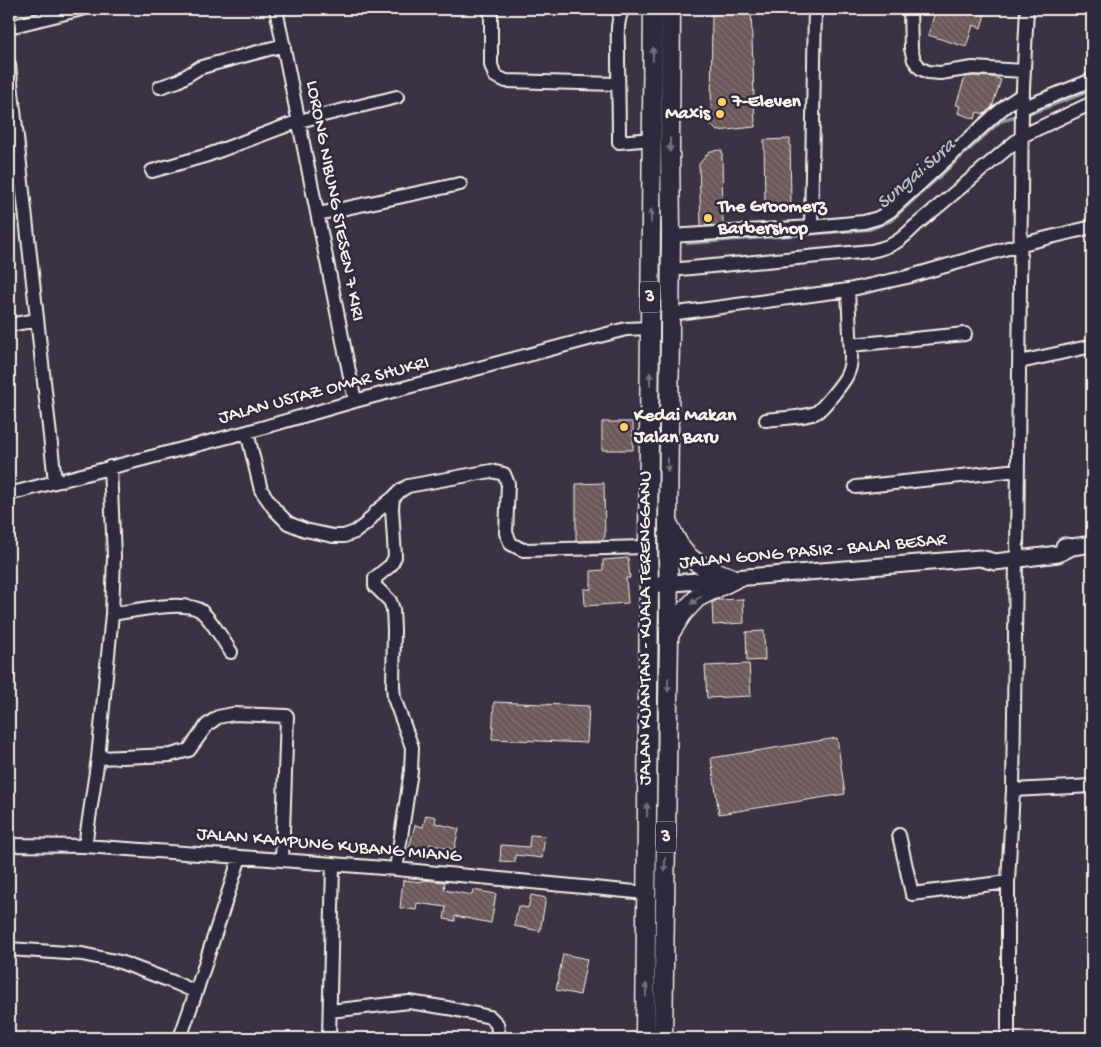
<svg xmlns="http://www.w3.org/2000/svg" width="1101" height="1047" font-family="'Gochi Hand',sans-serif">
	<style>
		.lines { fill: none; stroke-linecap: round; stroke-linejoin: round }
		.stream { stroke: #909ea4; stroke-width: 4 }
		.building { fill: url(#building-back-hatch); stroke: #f4f1e8 }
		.minor-casing { stroke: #f4f1e8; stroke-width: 16 }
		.major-casing { stroke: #f4f1e8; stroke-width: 19 }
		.highway-casing { stroke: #f4f1e8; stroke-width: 21 }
		.minor { stroke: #2f2a3d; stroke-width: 12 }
		.major { stroke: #2f2a3d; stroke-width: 15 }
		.highway { stroke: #2f2a3d; stroke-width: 18 }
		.oneway { fill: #747079 }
		.poi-dot { fill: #ffd166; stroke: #2f2a3d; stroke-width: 2 }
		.labels { text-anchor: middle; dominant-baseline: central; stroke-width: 5; stroke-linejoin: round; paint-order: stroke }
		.shield { fill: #2f2a3d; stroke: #b9b5b5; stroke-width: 1 }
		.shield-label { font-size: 18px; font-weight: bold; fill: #f4f1e8 }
		.poi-label { font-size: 19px; font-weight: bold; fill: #f4f1e8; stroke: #2f2a3d; text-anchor: start }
		.street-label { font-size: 19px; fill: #f4f1e8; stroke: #2f2a3d }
		.water-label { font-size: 20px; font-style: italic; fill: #b2baba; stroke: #2f2a3d }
	</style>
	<defs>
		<pattern id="building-back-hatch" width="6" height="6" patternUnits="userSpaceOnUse" patternTransform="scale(1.25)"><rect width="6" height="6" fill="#6c595a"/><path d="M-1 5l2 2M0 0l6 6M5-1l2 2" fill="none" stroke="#827172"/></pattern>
	</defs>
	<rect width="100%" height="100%" fill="#3b3343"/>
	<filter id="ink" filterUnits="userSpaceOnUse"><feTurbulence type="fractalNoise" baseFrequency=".02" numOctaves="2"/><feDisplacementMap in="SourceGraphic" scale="10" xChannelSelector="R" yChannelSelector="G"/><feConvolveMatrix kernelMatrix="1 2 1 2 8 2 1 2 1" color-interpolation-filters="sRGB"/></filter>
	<g filter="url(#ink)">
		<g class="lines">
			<!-- stream -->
			<path class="stream" d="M688 243 870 229 890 221 1000 121 1036 111 1092 90"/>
		</g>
		<!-- building -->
		<path class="building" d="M712 9H751L755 127 717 131 711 125Z
			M936 9H978L977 11 985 14 981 28 973 25 966 47 928 35Z
			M973 76 994 77 1001 80 992 107 984 114 977 112 975 119 958 113 960 106 956 105 965 77Z
			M790 139 791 205H765L764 140Z
			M722 150 723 225 701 226 699 164 710 151Z
			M602 422H633V450H602Z
			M604 483 605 537 602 540 576 541V484Z
			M628 558 630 578H626L628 603 585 606 584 589H591V571L603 570V560Z
			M743 599 744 623 713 625 712 603 717 600Z
			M764 631 765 660 747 661 746 632Z
			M749 664 751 696 707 698 705 666Z
			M494 702 589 706 587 743 492 739Z
			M837 738 845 794 719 814 711 758Z
			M426 815 436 817 435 823 459 829 454 850 430 844 428 853 409 848 415 825 423 827Z
			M530 835 545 836 542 858 515 855V862L500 861 501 845 529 847Z
			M403 880 422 882V880L445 882 444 890 472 895 473 890 496 894 491 923 455 916V921L444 919 446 907 417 903 416 910 400 908Z
			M531 895 546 898 540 931 514 926 518 906 528 908Z
			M563 954 587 959 580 995 556 990Z"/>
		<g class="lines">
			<!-- minor casing -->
			<g class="minor-casing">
				<path id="minor" d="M276 9 355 401
					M491 9V65L495 76 506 81 617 84
					M623 9C616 21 618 38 618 51 618 81 619 111 619 142L652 139
					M910 9 911 49 914 60 920 68 928 72 940 73 973 68 1024 71
					M9 27 82 9
					M9 65 55 481
					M160 87 178 81 199 68 209 65 284 45
					M1022 108 1092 80
					M152 171 208 155 299 121 397 97
					M318 214 460 184
					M811 227 815 9
					M671 236 811 227 864 222 878 218 890 211 996 114 1008 104 1023 94
					M670 270 871 251C893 246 899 242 915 226L1022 136 1092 103
					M670 314 848 290 907 277 1022 244 1092 227
					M9 325 37 320
					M851 345 965 334
					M1020 362 1092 346
					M766 420C779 418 806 418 817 412 823 408 844 382 847 375 850 369 851 362 851 356L848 290
					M247 432 261 490 275 510 288 523 305 530 333 536H344L355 532 366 524 377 511 393 498
					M856 487 1018 470
					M9 494 247 432 355 401 626 329 650 328
					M1017 549 1022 108 1027 9
					M112 614C132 611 185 599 201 611 211 619 223 640 231 652
					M98 758 171 755 189 750 207 725 218 717 233 714 287 716 282 860
					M1013 790 1092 786
					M899 835 912 894 1008 882
					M9 845 85 846 282 860 396 869 646 893
					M85 846 98 758 112 614 114 556 110 467
					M396 869 411 771 412 747 394 698 393 686 394 630 393 609 390 601 375 586V578L391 565 395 557 392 508 393 498 400 491 408 486 491 471 504 474 508 484 506 533 511 544 523 550 648 547
					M9 949 82 954 120 962 173 982 196 992
					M330 1011 409 1002 448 1008 490 1017 497 1024 499 1038
					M180 1038 196 992 240 857
					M329 1038 333 864
					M1008 1038V882L1013 790 1016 559"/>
			</g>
			<!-- major casing -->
			<g class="major-casing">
				<path id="major" d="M1064 546 1072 547 1092 544
					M649 585 980 558 995 562 1058 554 1072 547"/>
			</g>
			<!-- highway casing -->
			<g class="highway-casing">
				<path id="highway" d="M669 525C674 535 678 545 685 553 698 567 718 572 735 579
					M669 635 683 613 697 598 735 579
					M645 1038 649 585 648 547 653 9
					M663 1038 669 636 668 522 671 236 670 144 671 9"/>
			</g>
			<!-- minor -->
			<use href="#minor" class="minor"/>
			<!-- major -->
			<use href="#major" class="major"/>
			<!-- highway -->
			<use href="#highway" class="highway"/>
		</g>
		<!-- one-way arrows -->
		<defs><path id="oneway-solid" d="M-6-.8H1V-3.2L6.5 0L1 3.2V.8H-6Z" transform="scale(1.25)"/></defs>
		<g class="oneway">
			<use href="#oneway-solid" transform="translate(653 54) rotate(-89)"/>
			<use href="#oneway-solid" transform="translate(670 145) rotate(90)"/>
			<use href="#oneway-solid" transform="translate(651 216) rotate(-89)"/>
			<use href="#oneway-solid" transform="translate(650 379) rotate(-90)"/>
			<use href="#oneway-solid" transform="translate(668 465) rotate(90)"/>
			<use href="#oneway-solid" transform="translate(696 600) rotate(142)"/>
			<use href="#oneway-solid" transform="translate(668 685) rotate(91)"/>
			<use href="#oneway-solid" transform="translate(647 810) rotate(-90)"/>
			<use href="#oneway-solid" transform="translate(665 865) rotate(91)"/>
			<use href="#oneway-solid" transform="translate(646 990) rotate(-90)"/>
		</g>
	</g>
	<!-- markers -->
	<g class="poi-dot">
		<circle cx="722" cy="102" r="5"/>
		<circle cx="720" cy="114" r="5"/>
		<circle cx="708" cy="218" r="5"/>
		<circle cx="624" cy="427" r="5"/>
	</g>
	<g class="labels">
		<!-- shield labels -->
		<g class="shield">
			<rect x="640" y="281.5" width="20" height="31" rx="4"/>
			<rect x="656" y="821.5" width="20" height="31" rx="4"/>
		</g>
		<g class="shield-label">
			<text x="650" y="297">3</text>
			<text x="666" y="837">3</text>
		</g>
		<!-- poi labels -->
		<g class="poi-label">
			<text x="732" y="102">7-Eleven</text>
			<text x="710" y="114" text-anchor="end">Maxis</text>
			<text x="718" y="207">The Groomerz<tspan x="718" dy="22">Barbershop</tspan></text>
			<text x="634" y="416">Kedai Makan<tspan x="634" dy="22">Jalan Baru</tspan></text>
		</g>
		<!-- street labels -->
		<g class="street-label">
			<text transform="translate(334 201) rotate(79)">LORONG NIBUNG STESEN 7 KIRI</text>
			<text transform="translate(324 391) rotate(-15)">JALAN USTAZ OMAR SHUKRI</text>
			<text transform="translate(813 552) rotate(-5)">JALAN GONG PASIR - BALAI BESAR</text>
			<text transform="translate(646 628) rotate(-90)">JALAN KUANTAN - KUALA TERENGGANU</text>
			<text transform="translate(329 846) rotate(5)">JALAN KAMPUNG KUBANG MIANG</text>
		</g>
		<!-- water labels -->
		<g class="water-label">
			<text transform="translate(917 175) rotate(-41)">Sungai Sura</text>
		</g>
	</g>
	<!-- margin -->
	<rect width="1101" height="1047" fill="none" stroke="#2f2a3d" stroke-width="30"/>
	<rect x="15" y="15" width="1071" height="1017" fill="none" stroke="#f4f1e8" stroke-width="2" filter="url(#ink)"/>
</svg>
